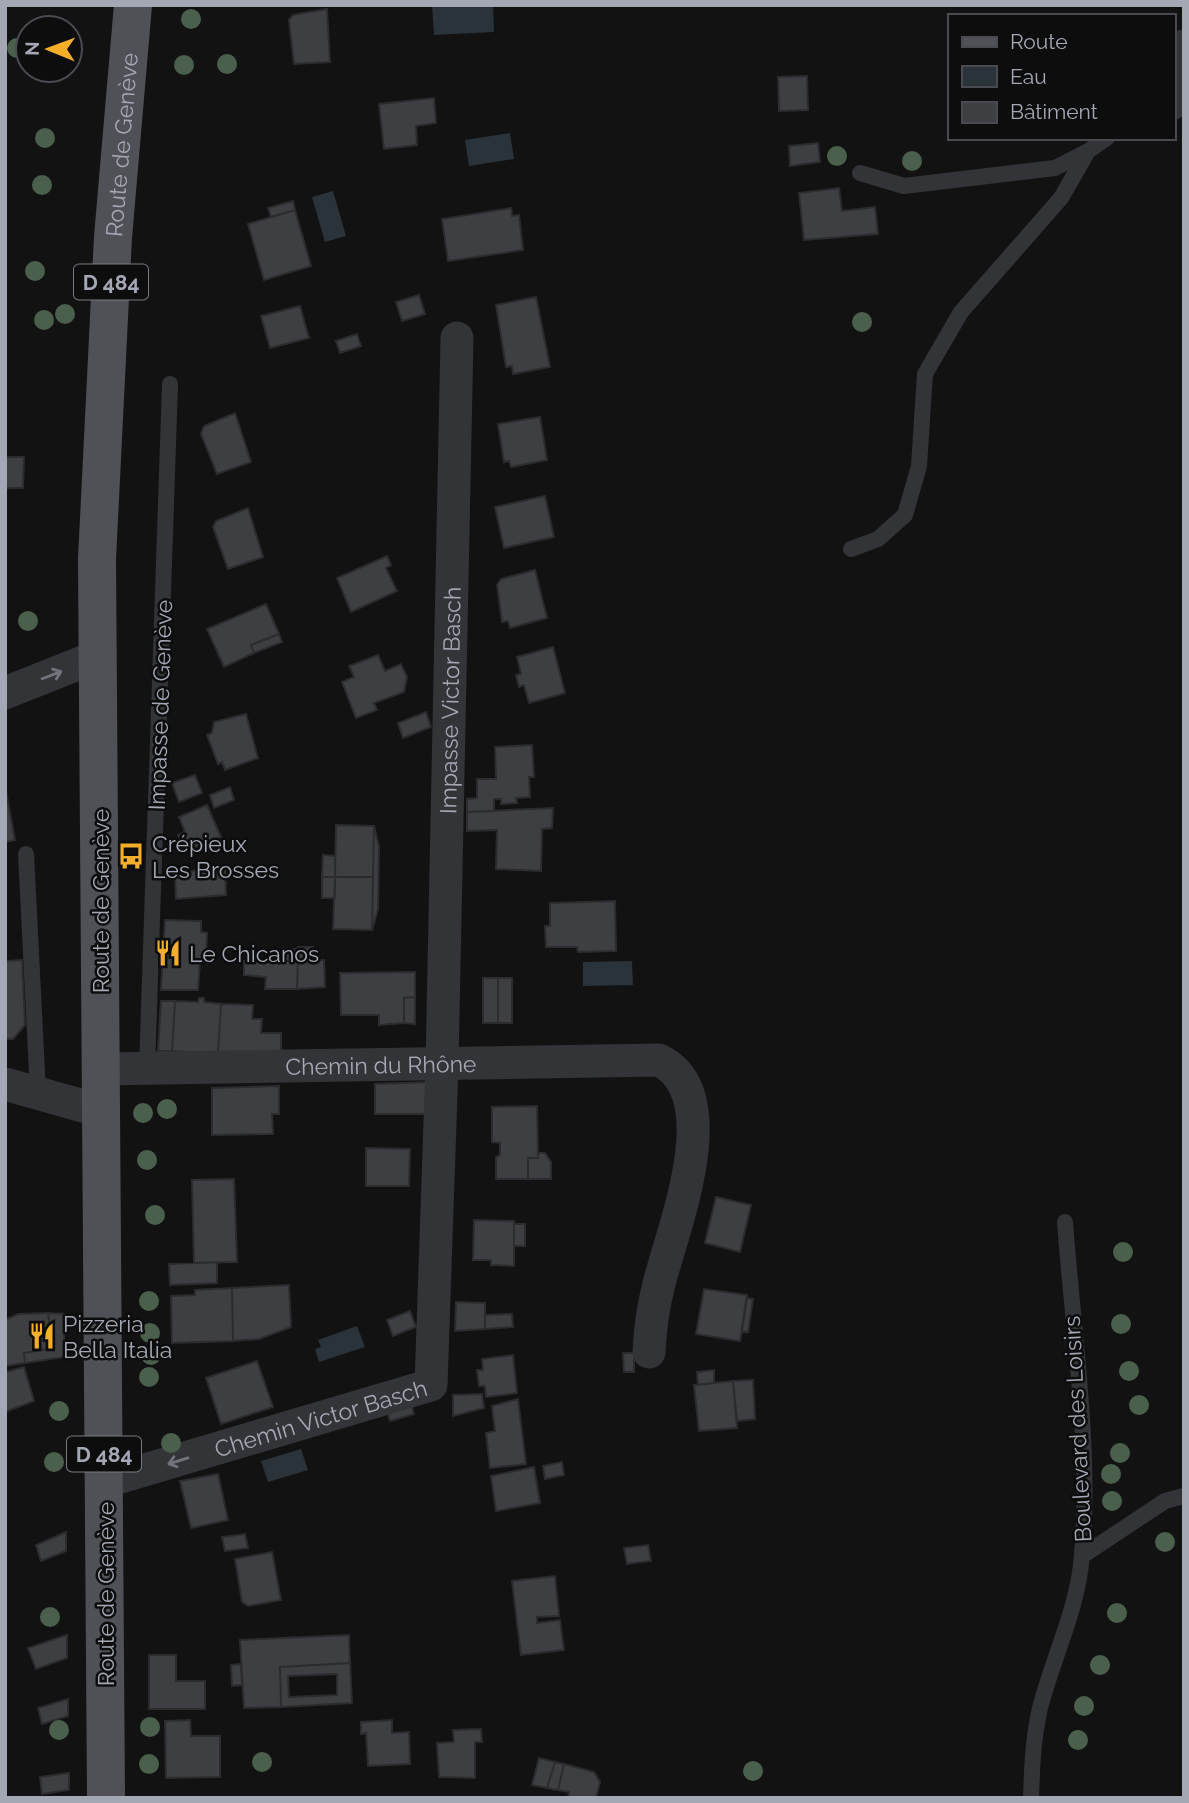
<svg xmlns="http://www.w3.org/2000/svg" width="1189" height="1803" font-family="Raleway,sans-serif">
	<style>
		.water { fill: #2a3339 }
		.building { fill: #3e3f43; stroke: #2c2c2f; stroke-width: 2; fill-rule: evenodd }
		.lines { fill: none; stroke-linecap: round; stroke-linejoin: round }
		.lane { stroke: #333438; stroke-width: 16 }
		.street { stroke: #333438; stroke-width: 33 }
		.primary { stroke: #4f5157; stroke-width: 38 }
		.tree { fill: #4b604c }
		.oneway { stroke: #71747c }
		.labels { text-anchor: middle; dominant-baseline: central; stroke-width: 5; stroke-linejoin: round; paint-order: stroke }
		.shield { fill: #0d0d0e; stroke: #767a82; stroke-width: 2 }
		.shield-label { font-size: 21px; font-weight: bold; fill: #a3a8b4 }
		.street-label { font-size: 23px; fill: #a3a8b4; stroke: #0d0d0e }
		.poi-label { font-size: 23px; fill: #a3a8b4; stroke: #0d0d0e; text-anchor: start }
	</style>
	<rect width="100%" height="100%" fill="#121213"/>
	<!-- water -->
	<path class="water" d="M432 5H493L494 32 434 35Z
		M510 133 514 159 469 166 465 140Z
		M333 191 346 236 325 242 312 197Z
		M632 961 633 985 583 986V962Z
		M357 1326 365 1347 319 1362 315 1349 321 1347 318 1340Z
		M301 1449 308 1470 268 1482 261 1461Z"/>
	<!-- building -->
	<path class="building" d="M327 9 330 62 294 64 289 20 293 15Z
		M807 76 808 110 779 111 778 77Z
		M434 98 436 123 416 126 417 145 384 149 379 104Z
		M818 143 820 162 790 166 789 146Z
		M839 188 842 211 875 207 878 234 804 240 799 193Z
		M293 201 295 210 271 217 268 208Z
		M511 208 512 216 519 215 523 250 448 261 442 219Z
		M295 210 311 266 264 280 248 224Z
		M419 295 425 314 402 321 396 302Z
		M536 297 550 367 513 374 512 366 506 367 496 305Z
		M300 306 309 338 270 348 261 316Z
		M357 334 361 346 340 353 336 341Z
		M235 413 251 462 217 474 201 434 204 426Z
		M540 417 547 460 511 467 509 461 504 462 498 424Z
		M5 457H24L23 488H5Z
		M545 496 554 537 504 548 495 507Z
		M248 508 263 557 228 569 213 527 216 521Z
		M387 556 391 565 386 568 397 591 351 612 337 578Z
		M535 570 547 618 510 628 508 621 502 622 497 585 501 579Z
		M266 604 279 634 251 645 254 653 224 667 207 629Z
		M279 634 282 642 254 653 251 645Z
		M553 647 565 693 529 703 524 685 519 687 516 675 521 674 517 657Z
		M378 655 385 671 401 664 407 677 404 692 374 703 377 710 356 718 342 682 354 677 349 666Z
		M426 712 431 727 403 738 398 723Z
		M246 714 258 758 225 770 222 762 218 764 207 735 212 733 214 722Z
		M532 745 534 777H529L530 797 516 798 517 803 501 804V799H494V811L467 812V799L477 798V779H496L495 747Z
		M195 775 202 793 179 802 172 783Z
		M5 786 15 840 5 842Z
		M230 787 234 800 214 808 210 795Z
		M207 805 221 837 185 851 178 835 185 832 179 817Z
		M553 808 552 828 542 829 541 871 496 869 497 830 467 831V812Z
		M336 825 374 826 373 877H335Z
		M374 826 379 847 378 909 372 930Z
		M323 855 335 856V877H322Z
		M205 866H225L226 895 176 899 175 878Z
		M322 877H335V898H322Z
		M335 877H373L372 930 333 929Z
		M615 901 616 951 578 952 577 947H546L545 926H550V903Z
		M165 920 201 921V932L207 933 206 961H200L198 990H161Z
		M298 947H313L312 961H298Z
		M282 949H296L297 961H281Z
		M22 960 25 1025 13 1039H5V961Z
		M324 960 325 987 297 989 298 961Z
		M244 961H298L297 989H265L266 977 244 975Z
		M415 972V997L404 998V1023L379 1025V1015H341L340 973Z
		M483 978H498V1023H483Z
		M498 978H512V1023H498Z
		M415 997V1024L404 1023V998Z
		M199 998H204V1002L221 1004 218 1054 172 1051 175 1001 198 1002Z
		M161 1001H175L172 1051H158Z
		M221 1004 253 1005 252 1019H262L261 1033H281V1052L218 1054Z
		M431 1082 432 1114H375V1084Z
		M279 1086V1114H272L273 1134 212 1135V1088Z
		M537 1106 538 1158H528V1179H496V1157L500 1155V1143L492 1142V1107Z
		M366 1148 410 1149 409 1186H366Z
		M538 1153H545L551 1162V1179H528V1158H538Z
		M234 1179 237 1262 194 1263 192 1180Z
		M716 1197 751 1205 740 1252 705 1243Z
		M474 1220 514 1221V1266L491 1265V1260H473Z
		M514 1224H525V1246H514Z
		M217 1262V1283L170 1285 169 1264Z
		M289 1285 291 1327 259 1339 233 1341 232 1288Z
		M232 1288 233 1341 172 1343 171 1296 195 1295V1290Z
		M704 1289 747 1295 740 1341 696 1334Z
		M747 1298 753 1299 748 1332 742 1331Z
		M456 1302 485 1303V1329L455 1331Z
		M410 1311 416 1327 393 1336 387 1320Z
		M48 1313 53 1348 24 1353 25 1363 5 1366V1320L18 1314Z
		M48 1313 64 1314V1357L25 1363 24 1353 53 1348Z
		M512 1314 513 1327 485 1329V1315Z
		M623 1353H634V1372H624Z
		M513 1355 517 1393 486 1397 485 1386H479L477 1370H483L482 1359Z
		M257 1361 273 1407 221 1424 206 1378Z
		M24 1367 34 1401 5 1412V1372Z
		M714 1370V1383L698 1385 697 1372Z
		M753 1380 755 1419 737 1421 733 1381Z
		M733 1381 737 1428 699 1431 694 1385Z
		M482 1394 484 1408 453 1416V1395Z
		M518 1399 526 1464 490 1468 486 1433 495 1431 492 1406Z
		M410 1400 414 1414 390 1421 386 1407Z
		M562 1462 564 1475 545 1479 543 1466Z
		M534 1467 540 1503 496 1511 491 1476Z
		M218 1474 228 1520 191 1528 180 1481Z
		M66 1532V1551L41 1561 36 1545Z
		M245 1534 248 1548 225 1551 222 1537Z
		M648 1545 651 1561 627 1564 624 1548Z
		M272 1552 281 1600 248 1606 242 1602 235 1559Z
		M555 1576 559 1616 537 1617V1623L560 1620 564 1650 521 1655 512 1581Z
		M67 1635V1658L36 1669 28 1648Z
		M349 1635 350 1663 280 1667 281 1707 244 1708 240 1640Z
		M149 1655H176V1681H205V1709H149Z
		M350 1663 352 1703 281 1707 280 1667ZM337 1674V1695L289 1697 288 1676Z
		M241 1664 242 1685 232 1686 231 1665Z
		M68 1699V1716L42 1724 38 1708Z
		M190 1720 191 1736H220V1777L166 1778 165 1721Z
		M392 1720V1733L409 1732 410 1764 368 1766 366 1733 361 1734V1722Z
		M481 1729 482 1742H475V1778L439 1777 437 1743 454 1742 453 1730Z
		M539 1758 555 1762 547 1788 532 1785Z
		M555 1762 564 1764 558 1790 547 1788Z
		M564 1764 594 1772 600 1782 596 1798H568L569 1792 558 1790Z
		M69 1773V1790L42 1794 40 1777Z"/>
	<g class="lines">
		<!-- lane -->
		<path class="lane" d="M860 173 904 186 1055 168 1088 151
			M851 549 878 539 905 515 919 466 925 374 961 312 1061 198 1088 151 1107 138
			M26 854 38 1092
			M147 1068 170 384
			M1082 1556 1165 1501 1184 1496
			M1031 1798C1032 1767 1033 1739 1040 1708 1053 1657 1078 1609 1082 1555 1091 1445 1073 1331 1065 1222"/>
		<!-- street -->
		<g class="street">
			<path d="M1173 103 1184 46"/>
			<path d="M5 693 98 656"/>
			<path id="s1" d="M101 1069 659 1060C729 1094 672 1230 659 1284 653 1307 650 1329 649 1352"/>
			<path d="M5 1084 101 1111"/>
			<path id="s2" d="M104 1482 431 1385 442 1064 457 338"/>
		</g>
		<!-- primary -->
		<path class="primary" id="s3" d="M106 1798 97 559 113 237 133 5"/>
	</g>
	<!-- trees -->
	<g class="tree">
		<circle cx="191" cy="19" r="10"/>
		<circle cx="17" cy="48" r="10"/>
		<circle cx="227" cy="64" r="10"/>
		<circle cx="184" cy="65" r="10"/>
		<circle cx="45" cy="138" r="10"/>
		<circle cx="837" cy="156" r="10"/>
		<circle cx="912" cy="161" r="10"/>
		<circle cx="42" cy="185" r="10"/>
		<circle cx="35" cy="271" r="10"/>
		<circle cx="65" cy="314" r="10"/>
		<circle cx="44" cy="320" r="10"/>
		<circle cx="862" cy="322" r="10"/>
		<circle cx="28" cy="621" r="10"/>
		<circle cx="167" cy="1109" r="10"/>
		<circle cx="143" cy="1113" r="10"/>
		<circle cx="147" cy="1160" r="10"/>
		<circle cx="155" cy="1215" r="10"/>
		<circle cx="1123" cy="1252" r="10"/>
		<circle cx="149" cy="1301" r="10"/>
		<circle cx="1121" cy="1324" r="10"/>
		<circle cx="150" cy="1333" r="10"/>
		<circle cx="151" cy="1355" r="10"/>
		<circle cx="1129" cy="1371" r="10"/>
		<circle cx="149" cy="1377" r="10"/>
		<circle cx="1139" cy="1405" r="10"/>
		<circle cx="59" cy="1411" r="10"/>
		<circle cx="171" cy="1443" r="10"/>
		<circle cx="1120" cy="1453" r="10"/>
		<circle cx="54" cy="1462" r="10"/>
		<circle cx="1111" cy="1474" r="10"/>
		<circle cx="1112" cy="1501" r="10"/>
		<circle cx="1165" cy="1542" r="10"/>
		<circle cx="1117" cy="1613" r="10"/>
		<circle cx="50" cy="1617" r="10"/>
		<circle cx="1100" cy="1665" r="10"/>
		<circle cx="1084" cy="1706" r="10"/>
		<circle cx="150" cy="1727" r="10"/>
		<circle cx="59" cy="1730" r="10"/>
		<circle cx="1078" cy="1740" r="10"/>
		<circle cx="262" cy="1762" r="10"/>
		<circle cx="149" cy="1764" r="10"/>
		<circle cx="753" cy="1771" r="10"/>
	</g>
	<!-- one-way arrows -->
	<defs><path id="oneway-shaft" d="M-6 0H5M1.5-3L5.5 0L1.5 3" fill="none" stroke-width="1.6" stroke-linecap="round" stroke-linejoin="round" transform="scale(1.75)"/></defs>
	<g class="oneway">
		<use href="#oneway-shaft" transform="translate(52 675) rotate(-21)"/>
		<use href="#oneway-shaft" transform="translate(178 1461) rotate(163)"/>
	</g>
	<!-- icons -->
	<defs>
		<g id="bus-bare" transform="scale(2.1)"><path d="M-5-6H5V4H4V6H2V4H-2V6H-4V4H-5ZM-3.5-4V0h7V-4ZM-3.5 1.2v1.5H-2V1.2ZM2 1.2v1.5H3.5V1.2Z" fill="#f3ae2a" stroke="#0d0d0e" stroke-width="2.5" paint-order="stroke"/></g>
		<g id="restaurant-bare" transform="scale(2.1)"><path d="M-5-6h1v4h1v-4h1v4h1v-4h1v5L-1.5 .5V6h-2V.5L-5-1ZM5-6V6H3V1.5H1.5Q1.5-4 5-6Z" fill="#f3ae2a" stroke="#0d0d0e" stroke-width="2.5" paint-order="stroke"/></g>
	</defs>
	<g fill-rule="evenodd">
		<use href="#bus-bare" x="131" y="856"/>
		<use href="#restaurant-bare" x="168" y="953"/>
		<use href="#restaurant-bare" x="42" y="1336"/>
	</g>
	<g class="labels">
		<!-- shield labels -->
		<g class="shield">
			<rect x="74" y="264.5" width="74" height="35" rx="5"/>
			<rect x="67" y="1436.5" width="74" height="35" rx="5"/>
		</g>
		<g class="shield-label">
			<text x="111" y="282">D 484</text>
			<text x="104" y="1454">D 484</text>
		</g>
		<!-- street labels -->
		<g class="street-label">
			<text stroke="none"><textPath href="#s3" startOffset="1654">Route de Genève</textPath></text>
			<text stroke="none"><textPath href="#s2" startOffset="1026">Impasse Victor Basch</textPath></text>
			<text transform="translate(160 705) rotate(-88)">Impasse de Genève</text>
			<text transform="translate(100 901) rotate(-90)">Route de Genève</text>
			<text stroke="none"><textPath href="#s1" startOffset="280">Chemin du Rhône</textPath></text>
			<text stroke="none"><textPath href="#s2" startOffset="226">Chemin Victor Basch</textPath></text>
			<text transform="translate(1077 1429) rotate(-93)">Boulevard des Loisirs</text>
			<text transform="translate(105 1594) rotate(-90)">Route de Genève</text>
		</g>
		<!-- poi labels -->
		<g class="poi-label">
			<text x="152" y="843">Crépieux<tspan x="152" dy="26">Les Brosses</tspan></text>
			<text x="189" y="953">Le Chicanos</text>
			<text x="63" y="1323">Pizzeria<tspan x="63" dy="26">Bella Italia</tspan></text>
		</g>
	</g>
	<!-- border -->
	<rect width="1189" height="1803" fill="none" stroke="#a3a8b4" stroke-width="14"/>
	<!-- legend -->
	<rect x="948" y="14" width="228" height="126" fill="#0d0d0e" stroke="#494b50" stroke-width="2"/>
	<rect x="962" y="37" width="35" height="10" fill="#4f5157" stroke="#494b50" stroke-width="2"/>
	<text x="1010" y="49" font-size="21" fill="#a3a8b4">Route</text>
	<rect x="962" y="66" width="35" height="21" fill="#2a3339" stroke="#494b50" stroke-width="2"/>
	<text x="1010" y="84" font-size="21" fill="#a3a8b4">Eau</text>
	<rect x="962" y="102" width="35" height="21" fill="#3e3f43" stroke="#494b50" stroke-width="2"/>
	<text x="1010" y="119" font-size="21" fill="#a3a8b4">Bâtiment</text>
	<!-- north arrow -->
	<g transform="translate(49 49) rotate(271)"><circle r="33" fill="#0d0d0e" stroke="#494b50" stroke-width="2"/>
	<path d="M0-5L12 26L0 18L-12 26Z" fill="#f3ae2a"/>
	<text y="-10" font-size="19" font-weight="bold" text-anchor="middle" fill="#a3a8b4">N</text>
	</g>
</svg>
